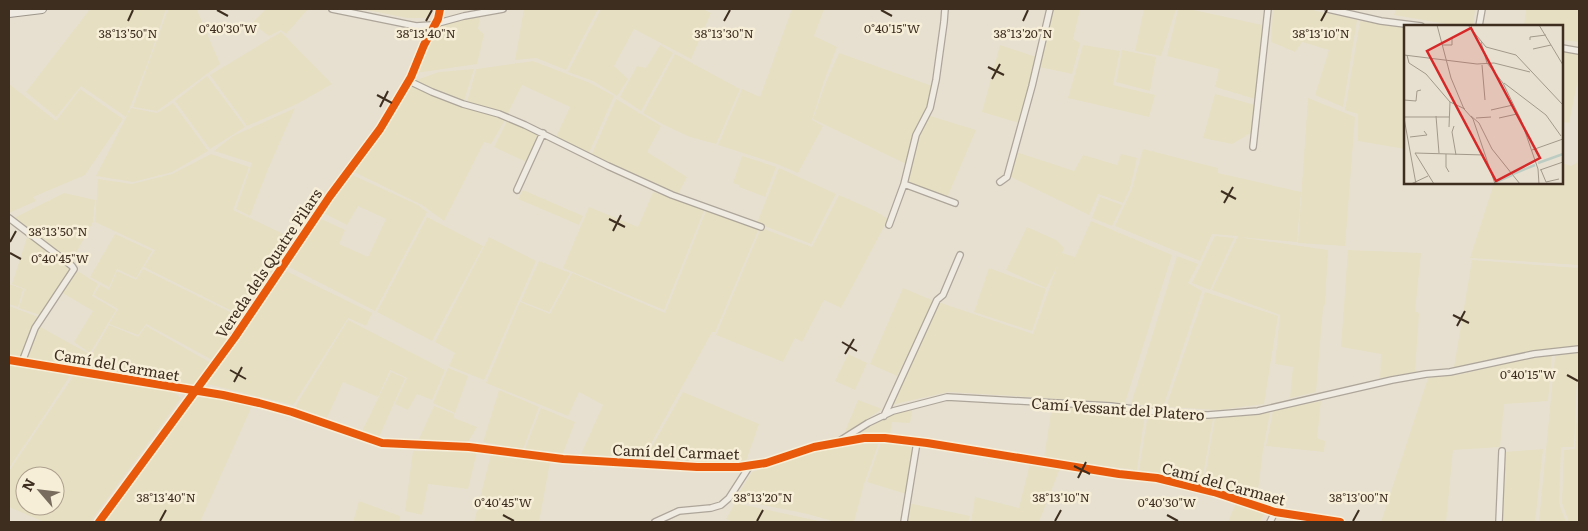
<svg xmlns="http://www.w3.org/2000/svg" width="1588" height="531" font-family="Literata,serif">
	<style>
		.farmland { fill: #e6dfc2; fill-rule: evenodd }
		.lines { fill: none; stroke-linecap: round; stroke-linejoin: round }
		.street-casing { stroke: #ada599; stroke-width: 8 }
		.secondary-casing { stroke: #9c958a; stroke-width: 10 }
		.street { stroke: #efebe3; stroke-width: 5.5 }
		.secondary { stroke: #efebe3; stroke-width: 8 }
		.cycleway-casing { stroke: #f7eed8; stroke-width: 11 }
		.cycleway { stroke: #e8590c; stroke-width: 8 }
		.ticks { fill: none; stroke: #3d2e20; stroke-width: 2 }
		.labels { text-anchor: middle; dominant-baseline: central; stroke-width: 5; stroke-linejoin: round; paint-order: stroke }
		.street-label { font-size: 15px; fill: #3d2e20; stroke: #f7eed8 }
		.inset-river { fill: none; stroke: #bcccc2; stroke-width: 2.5 }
		.inset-road { fill: none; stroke: #a3998a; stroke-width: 1 }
		.view { fill: #d62828; fill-opacity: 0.15; stroke: #d62828; stroke-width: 2.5 }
		.inset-edge { fill: none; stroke: #3d2e20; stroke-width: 2.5 }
		.ticks-label { font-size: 12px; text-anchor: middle; fill: #3d2e20; stroke: #f7eed8; stroke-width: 5; stroke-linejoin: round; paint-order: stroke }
	</style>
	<rect width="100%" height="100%" fill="#e7e0d1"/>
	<!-- farmland -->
	<path class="farmland" d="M90 9H166L148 62 126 117 81 86 56 117 26 92Z
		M168 9 197 10 220 64 157 111 133 107Z
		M266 9H308L286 34 281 30 269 36 252 23Z
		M362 9H431L427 18H407Z
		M524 9H598L566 70 536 58 515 60Z
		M601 9H705V10L711 13 691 59 634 29 614 66 628 79 617 96 593 81 568 72Z
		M792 9H824L814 36 837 47 824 81 812 120 823 126 798 173 777 164 718 145 742 89 760 97Z
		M1052 9H1080L1073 39 1080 43 1072 74 1039 67Z
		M1144 9H1176L1161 56 1135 51Z
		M1178 9H1189L1262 25 1255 99 1215 87 1219 69 1167 56Z
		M1273 9H1308L1357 20 1343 107 1315 95 1329 50 1302 42 1295 52 1271 42Z
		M1396 9H1475L1473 26H1458L1394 15Z
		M1526 9H1579V42L1562 40V26H1524Z
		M480 16 478 29 484 34 477 64 416 73 436 26Z
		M1360 21 1405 28V149L1358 141V114L1345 110Z
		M281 32 332 84 297 104 247 126 210 75Z
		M660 45 673 53 641 111 620 97 637 66 646 68Z
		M1000 45 1036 57 1019 123 982 112Z
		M1083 45 1120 51 1113 85 1155 95 1149 117 1068 98Z
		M1122 50 1156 57 1150 91 1116 82Z
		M1562 51 1579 54V75L1569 123 1562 122Z
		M839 53 932 86 925 112 916 126 906 164 813 119 826 82Z
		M675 54 740 89 716 144 690 137 664 125 643 113Z
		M533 61 590 83 614 96 588 155 556 137 570 107 522 85 507 115 467 102 476 69Z
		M474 69 464 101 443 95 416 80 439 72Z
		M207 76 245 127 210 149 175 101Z
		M9 84 56 121 80 89 123 119 85 175 33 197 36 201 9 213Z
		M412 86 459 105 505 120 491 144 484 142 444 221 422 205 354 172Z
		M1215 94 1255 105 1251 133 1232 144 1203 138Z
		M1308 98 1355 117 1345 246 1298 243Z
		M616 99 661 126 647 152 687 177 677 196 591 156Z
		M173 103 208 151 172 172 133 182 96 176 131 108 157 113Z
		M295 108 268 169 250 216 236 209 252 163 214 151 233 136Z
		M930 116 976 130 947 198 908 182 919 136Z
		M507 121 538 134 526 162 494 147Z
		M1143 149 1218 168V173L1301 192 1297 242 1238 237 1328 250 1325 304 1323 308 1316 392 1290 398 1293 367 1275 364 1280 315 1212 290 1238 236 1212 234 1200 261 1115 226 1132 189Z
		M1016 152 1074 171 1083 155 1117 165 1121 154 1137 158 1130 188 1123 203 1098 194 1089 215 1009 176Z
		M211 154 249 167 233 210 294 239 242 316 144 267 155 250 95 222 98 179 132 184 172 174Z
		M742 156 776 167 765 197 739 187V185L733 183Z
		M1578 162 1579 163V265L1470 258 1494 183 1562 182V163L1571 166Z
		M779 168 836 194 811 244 757 223Z
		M350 174 418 205 427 212 375 311 287 266 319 218 345 230 339 244 368 257 386 219 358 206 347 225 323 213Z
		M523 190 583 216 579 225 518 199Z
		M653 192 705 208 664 310 563 268 589 207 638 227Z
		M64 193 95 200 93 222 71 262 14 218Z
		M839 195 877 212 888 219 841 308 824 300 802 342 795 338 783 362 716 335 761 228 812 247Z
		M1100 197 1122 205 1112 226 1092 218Z
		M706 211 759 228 715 332H712L643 458 581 454 603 405 579 392 568 416 486 383 520 302 550 314 572 273 665 313Z
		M427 217 483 246 432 341 377 312Z
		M1091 221 1172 255 1125 403 948 392 891 405 938 302 1033 334 1057 267 1046 288 1006 270 1027 227 1056 240 1064 248 1062 253 1075 257Z
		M28 234 71 267V272L40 315 19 308 25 289 12 284Z
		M115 234 152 251 136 278 117 269 109 287 90 277Z
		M1215 236 1234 238 1210 290 1192 283Z
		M489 237 536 261 484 380 449 366 455 353 435 342Z
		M1348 250 1421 253 1415 311 1419 313 1415 372 1380 378 1381 354 1341 347Z
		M1177 256 1198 264 1188 283 1202 291 1163 407 1131 404Z
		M1472 260 1579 268V345L1519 353 1454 367Z
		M539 261 570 273 549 312 521 301Z
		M989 268 1046 289 1032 331 974 312Z
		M143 269 242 318 230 338 212 360 146 324 138 335 109 324 118 309 94 295 100 285 109 290 117 271 136 280Z
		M76 270 98 284 92 296 116 310 90 353 74 342 93 311 61 292Z
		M286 271 372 313 366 326 348 318 293 405 207 384Z
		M9 284 23 289 18 307 9 304Z
		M903 288 934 301 897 376 870 364Z
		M1205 292 1278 316 1264 404 1218 410 1166 407Z
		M9 306 38 317 35 324 91 355 109 325 138 337 146 326 211 363 195 384 185 385 115 372 117 366 98 358 115 367 112 373 9 355Z
		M348 320 445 370 432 400 417 394 408 410 395 404 407 378 390 370 378 397 343 382 327 418 295 407Z
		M1578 353 1574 447H1561L1559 504 1566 522H1539L1555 356Z
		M848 354 867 363 855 390 835 381Z
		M1552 355 1548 401 1504 404 1500 447 1453 450 1446 522H1381L1428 378 1458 375 1512 362Z
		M9 364 71 374 44 416 9 468Z
		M448 368 468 376 455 413 433 403Z
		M391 372 405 378 379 437 362 431Z
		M74 375 173 392 181 398 90 522H44L9 507V471ZM25 476H55V506H25Z
		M1579 377V522H1569L1562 503 1564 450 1575 449Z
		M499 390 539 407 523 449 483 442Z
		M683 392 759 424 746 461 718 464 646 457Z
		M197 397 226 400 252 406 200 522H105Z
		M858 400 882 409 844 434Z
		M1321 401 1317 438 1325 441 1324 452 1266 446 1273 411Z
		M434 406 454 414V418L477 427 468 442 418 441Z
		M1052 406 1145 413 1137 470 1044 458Z
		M541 408 575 422 563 453 525 449Z
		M912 410 910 423 892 422 890 435H854L894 414Z
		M1270 412 1263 450 1257 499 1204 482 1215 418 1257 415Z
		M1148 413 1191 420 1213 419 1202 481 1139 470Z
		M879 442 864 484 854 522H836L807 514 735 499 752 472 833 446Z
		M881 442 915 445 906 494 867 482Z
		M1543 449 1535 522H1500L1504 452Z
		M413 451 477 452 468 489 428 484 422 515 405 511Z
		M491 454 550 462 539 522H474Z
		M1030 463 1060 468 1039 522H971L975 497 1019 508Z
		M359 501 400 516V522H353Z
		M735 503 823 522H732L726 519Z
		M908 503 970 516 968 522H907Z
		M1236 503 1264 514 1260 522H1228Z"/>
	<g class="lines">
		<!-- street casing -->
		<g class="street-casing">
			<path id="street" d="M332 9 416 26 431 25 464 16 503 9
				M1328 9 1381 21 1421 26
				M1479 26 1482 9
				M1562 48 1579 51
				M409 81 432 92 463 104 499 114 525 125 608 166 672 195 761 227
				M1253 147 1268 9
				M1000 182 1007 177 1032 86 1050 9
				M904 184 955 203
				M517 190 543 133
				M9 218 72 266 74 269 35 328 22 362
				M889 225 904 184 916 135 930 108 936 80 944 22 945 9
				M9 360 223 395 259 403 292 412 382 443 469 447 563 459 697 467H739L766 463 814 447 864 438H885L927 443 1119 474 1157 478 1214 492 1275 512 1340 522
				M884 416 937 300 943 295 960 255
				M841 440 868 423 893 411 947 397 1111 406 1172 414 1208 415 1258 411 1392 380 1426 374 1450 372 1534 354 1579 349
				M99 522 235 337 330 196 380 129 411 77 424 45 438 19 440 9
				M655 522 679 511 711 508 721 505 729 498 749 467
				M904 522 917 442
				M1270 522 1275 512
				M1499 522 1502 451"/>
		</g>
		<!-- secondary casing -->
		<g class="secondary-casing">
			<path id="secondary" d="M9 13 42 9"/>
		</g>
		<!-- street -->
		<use href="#street" class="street"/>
		<!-- secondary -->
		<use href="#secondary" class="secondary"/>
		<!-- cycleway casing -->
		<g class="cycleway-casing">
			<path id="cycleway" d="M9 360 223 395 259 403 292 412 382 443 469 447 563 459 697 467H739L766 463 814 447 864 438H885L927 443 1119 474 1157 478 1214 492 1275 512 1340 522
				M99 522 235 337 330 196 380 129 411 77 424 45 438 19 440 9"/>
		</g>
		<!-- cycleway -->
		<use href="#cycleway" class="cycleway"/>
	</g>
	<!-- ticks -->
	<path class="ticks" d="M217 10 228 16M881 10 892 16M128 21 133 10M426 21 432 10M724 21 730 10M1023 21 1028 10M1321 21 1327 10M988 67 1004 75M992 79 1000 64M377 95 392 103M380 107 388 91M1221 191 1236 199M1224 203 1233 187M609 219 625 227M613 231 621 215M10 242 16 231M10 253 21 259M1453 315 1469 323M1457 326 1465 311M842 342 857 351M845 354 854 339M230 370 246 379M1567 375 1578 381M234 382 242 367M1074 466 1090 474M1078 478 1086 462M503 515 514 521M1167 515 1178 521M160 521 166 510M757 521 763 510M1055 521 1061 510M1353 521 1359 510"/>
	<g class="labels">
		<!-- street labels -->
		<g class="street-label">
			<text transform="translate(268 263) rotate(-56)">Vereda dels Quatre Pilars</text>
			<text transform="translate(117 364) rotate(10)">Camí del Carmaet</text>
			<text transform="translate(1118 408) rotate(4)">Camí Vessant del Platero</text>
			<text transform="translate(676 451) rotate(2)">Camí del Carmaet</text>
			<text transform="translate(1224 483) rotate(15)">Camí del Carmaet</text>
		</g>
	</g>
	<!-- overview -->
	<g transform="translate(1404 25)">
		<rect width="159" height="159" fill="#e7e0d1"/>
		<path class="inset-river" d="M134 138 159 129M109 149 131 140M92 157 108 150"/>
		<path class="inset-road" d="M33 0 47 53 60 84 69 94 91 159M64 0 82 22 112 30 159 80M135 0 159 40M126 15V12L142 10M77 17 83 38 99 58 117 95 134 144 135 159M38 20H48V12M129 24 147 20M0 30 73 39 90 38 126 47M3 30 5 38 22 49 46 77 61 84M78 40 81 75M100 58 142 90 157 111M0 75 12 76 13 66 17 65M87 85 109 80M32 91 35 128M67 91 75 98 88 124 116 159M0 92H45M0 93 12 159M72 93 87 92M95 93 113 89M50 101 48 107 52 130M45 102 46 77M6 112 23 110 20 106M128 125 159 114M11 128 80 130M11 128 30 159M42 129V142L45 147M136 145 159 137M137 145 142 157 155 154M7 159 24 151"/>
		<path class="view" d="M67 3 136 133 92 156 23 26Z"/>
		<rect width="159" height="159" class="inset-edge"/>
	</g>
	<g class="ticks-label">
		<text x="228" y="33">0°40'30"W</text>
		<text x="892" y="33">0°40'15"W</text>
		<text x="128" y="38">38°13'50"N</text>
		<text x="426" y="38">38°13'40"N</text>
		<text x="724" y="38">38°13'30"N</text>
		<text x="1023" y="38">38°13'20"N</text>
		<text x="1321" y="38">38°13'10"N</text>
		<text x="58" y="236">38°13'50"N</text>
		<text x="60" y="263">0°40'45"W</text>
		<text x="1528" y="379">0°40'15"W</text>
		<text x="166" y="502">38°13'40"N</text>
		<text x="763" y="502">38°13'20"N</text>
		<text x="1061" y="502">38°13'10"N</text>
		<text x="1359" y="502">38°13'00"N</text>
		<text x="503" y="507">0°40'45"W</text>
		<text x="1167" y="507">0°40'30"W</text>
	</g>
	<!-- border -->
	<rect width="1588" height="531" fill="none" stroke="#3d2e20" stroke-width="20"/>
	<!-- north arrow -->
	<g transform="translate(40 491) rotate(298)"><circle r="24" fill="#f7eed8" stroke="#ada18e"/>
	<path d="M0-4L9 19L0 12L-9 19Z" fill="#786c5e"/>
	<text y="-8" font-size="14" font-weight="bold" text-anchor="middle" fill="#3d2e20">N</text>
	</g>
</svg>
